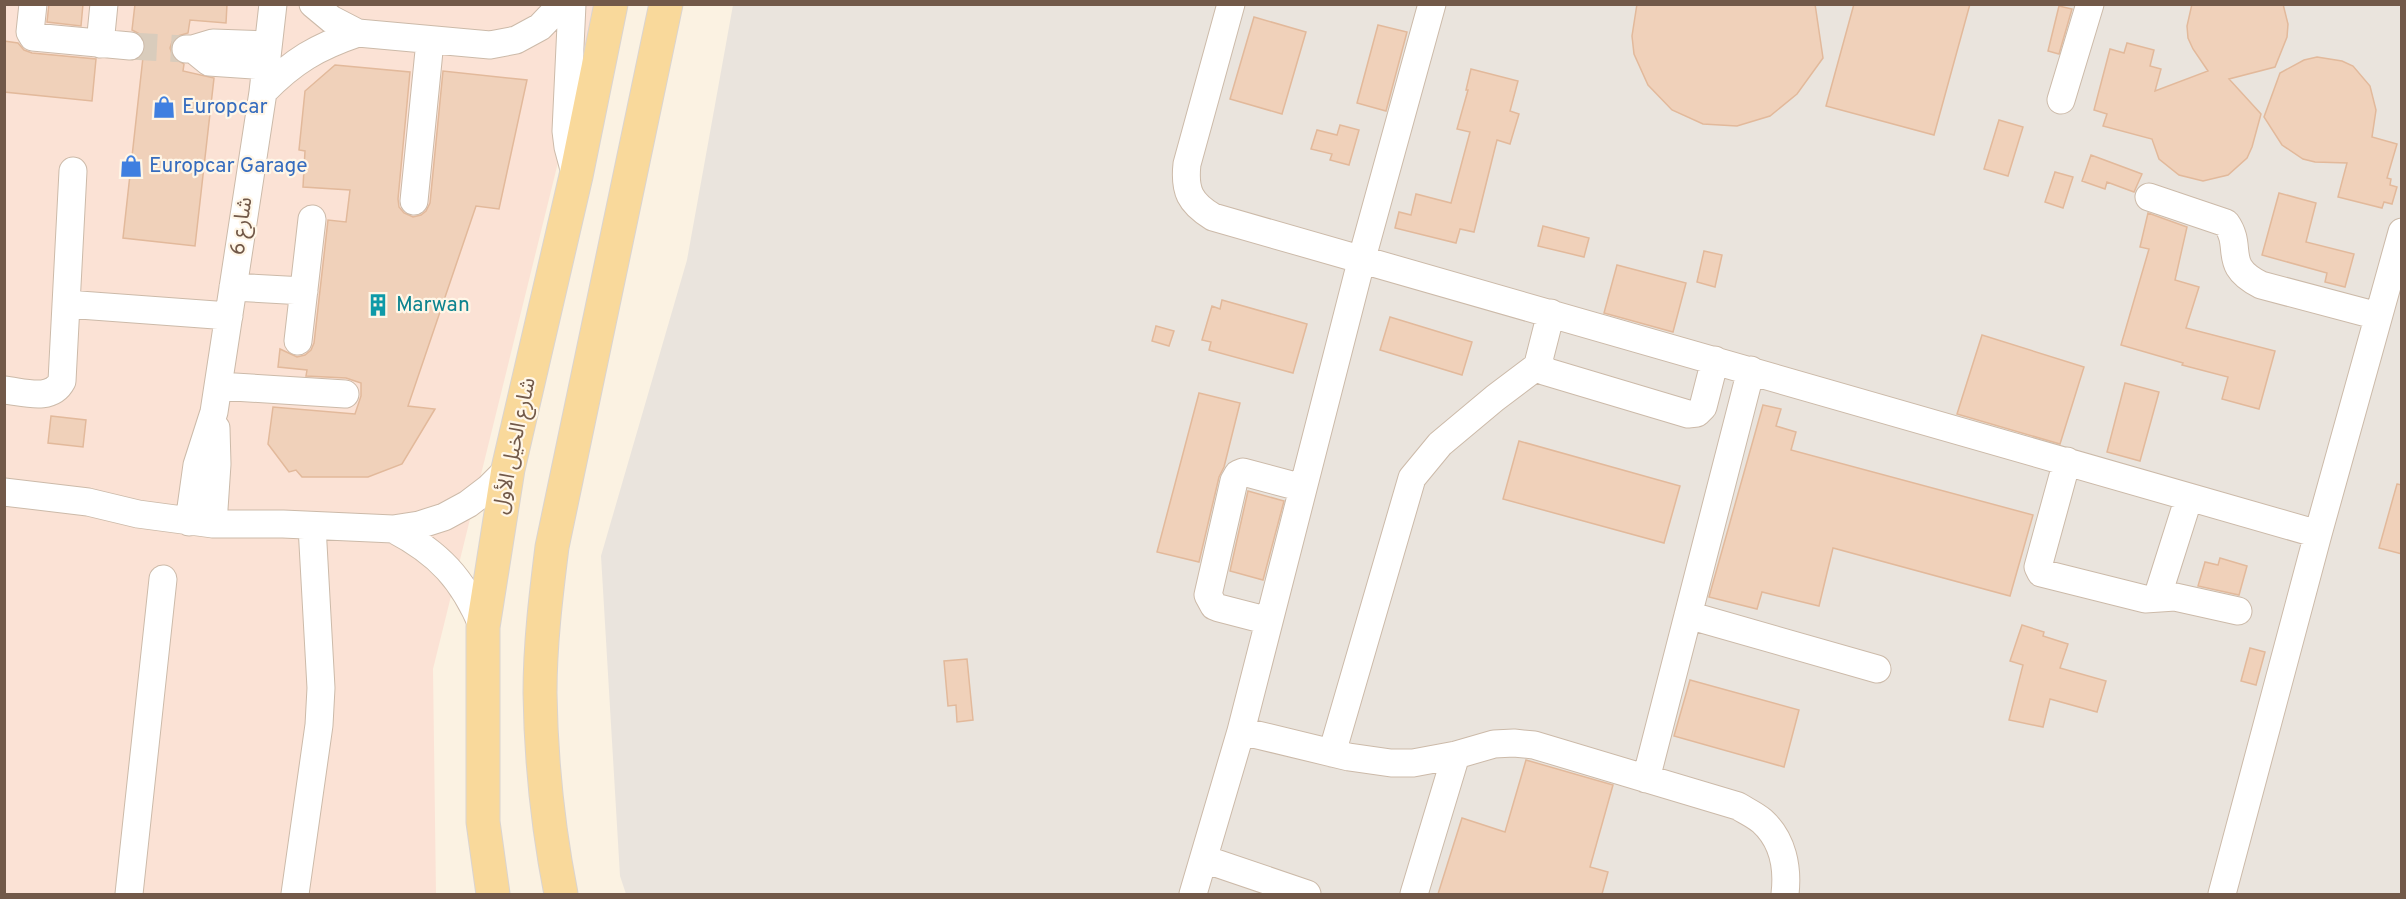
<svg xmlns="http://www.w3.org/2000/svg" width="2406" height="899" font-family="Overpass,'Noto Sans Arabic',sans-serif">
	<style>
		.commercial { fill: #fbe2d5 }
		.industrial { fill: #eae4dd }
		.building { fill: #f0d1ba; stroke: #e2b99b; stroke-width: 1.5 }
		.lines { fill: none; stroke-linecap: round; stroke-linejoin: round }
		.minor-tunnel { stroke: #d9ccbc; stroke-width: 27; stroke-dasharray: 27 14; stroke-linecap: butt }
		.minor-casing { stroke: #ccbaa9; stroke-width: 29 }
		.major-casing { stroke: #dad4d0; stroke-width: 35 }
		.minor { stroke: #fff; stroke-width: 27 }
		.major { stroke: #f9d99b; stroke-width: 33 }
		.labels { text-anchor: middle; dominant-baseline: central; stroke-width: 4.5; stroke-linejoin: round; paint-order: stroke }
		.shop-label { font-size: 21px; fill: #366cbe; stroke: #fff6e7; text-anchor: start }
		.street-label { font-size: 21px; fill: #725949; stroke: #fff6e7 }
		.culture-label { font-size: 21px; fill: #0d838f; stroke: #fff6e7; text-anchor: start }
	</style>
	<rect width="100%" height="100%" fill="#fbf2e2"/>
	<!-- commercial -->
	<path class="commercial" d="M5 5H595L586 49 433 669 436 894H5Z"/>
	<!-- industrial -->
	<path class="industrial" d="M733 5H2401V894H626L620 876 601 556 687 260Z"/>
	<!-- building -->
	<path class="building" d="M49 4H83L81 26 47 22Z
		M135 4H227L226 23 190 20 188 33 178 36 172 42 170 48 173 57 184 64 183 71 214 78 195 246 123 238 143 57H141L146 47 144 39 140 34 132 30Z
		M1637 4H1815L1823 58 1797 94 1770 116 1737 126 1703 124 1672 110 1648 85 1634 54 1632 36Z
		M1854 4H1970L1934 135 1826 106Z
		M2192 4H2283L2288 24 2287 37 2275 67 2229 79 2261 114 2252 147 2247 158 2228 175 2203 181 2179 175 2159 159 2152 139 2103 126 2107 114 2094 110 2110 49 2124 53 2127 43 2154 50 2150 66 2161 69 2155 91 2208 71 2193 49 2188 38 2187 26Z
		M2059 6 2072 9 2059 54 2048 51Z
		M1254 17 1306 32 1282 114 1230 99Z
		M1378 25 1407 32 1386 111 1357 103Z
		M4 41 18 43 24 50 32 53 96 59 92 101 4 92Z
		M2317 57 2342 61 2353 66 2370 86 2376 110 2372 137 2397 144 2387 178 2391 179 2390 185 2397 187 2392 204 2384 202 2382 208 2338 197 2347 163 2315 162 2303 159 2282 145 2264 117 2280 73 2304 60Z
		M335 65 410 72 398 199 399 207 404 213 413 217 421 215 426 211 430 203 443 71 527 80 499 209 476 206 408 406 435 409 402 464 368 477H302L296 470 289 472 268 444 273 407 355 414 361 396V383L346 378 306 376 307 370 278 367 280 349 297 357 305 355 311 350 314 343 328 220 346 222 350 190 303 187 305 151 299 150 305 91Z
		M1471 69 1518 81 1510 111 1519 114 1510 144 1497 140 1474 232 1460 229 1456 243 1395 228 1399 212 1411 215 1416 194 1451 203 1470 132 1457 129 1468 90H1466Z
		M1999 120 2023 127 2008 176 1984 169Z
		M1340 125 1359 130 1349 165 1330 160 1332 154 1311 149 1317 130 1337 135Z
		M2091 155 2142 174 2134 192 2107 182 2105 189 2082 181Z
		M2055 172 2073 177 2063 208 2045 202Z
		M2279 193 2316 203 2306 242 2354 254 2345 287 2325 282 2327 273 2262 255Z
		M2148 213 2187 227 2175 280 2199 287 2186 328 2275 351 2259 409 2222 399 2228 377 2182 365 2183 363 2121 345 2149 249 2140 247Z
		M1543 226 1589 238 1584 257 1538 246Z
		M1704 251 1722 255 1715 287 1697 282Z
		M1617 265 1686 283 1673 332 1604 313Z
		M1222 300 1307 324 1293 373 1209 350 1211 342 1202 340 1212 306 1220 309Z
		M1390 317 1472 342 1462 375 1380 350Z
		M1156 326 1174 331 1169 346 1152 341Z
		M1982 335 2084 367 2060 444 1957 414Z
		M2125 383 2159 392 2140 461 2107 452Z
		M1199 393 1240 403 1224 467 1219 477 1199 562 1157 552Z
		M1763 405 1781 409 1776 426 1796 432 1791 450 2033 515 2010 596 1833 548 1819 606 1762 592 1757 609 1709 597Z
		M51 416 86 420 83 447 48 443Z
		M1519 441 1680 486 1664 543 1503 499Z
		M2397 484 2402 485V554L2379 548Z
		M1248 491 1284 501 1263 580 1230 571Z
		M2220 558 2247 566 2239 595 2198 586 2205 562 2218 565Z
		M2022 625 2044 632 2043 636 2068 644 2060 668 2106 681 2097 712 2050 699 2043 727 2009 720 2023 665 2010 661Z
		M2250 648 2265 652 2256 685 2241 681Z
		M967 659 973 720 957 722 956 705 948 706 944 661Z
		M1690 680 1799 710 1784 767 1674 736Z
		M1526 760 1613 785 1590 867 1608 872 1602 894H1438L1462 818 1505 832Z"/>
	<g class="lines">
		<!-- minor-tunnel -->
		<path class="minor-tunnel" d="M130 46 186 49"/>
		<!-- minor casing -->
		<g class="minor-casing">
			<path id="minor" d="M33 4 30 32 33 37 130 46
				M313 4 331 19 358 33 490 45 516 40 540 27 562 4
				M572 4 566 131 568 147 575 173
				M1231 4 1187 164C1184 191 1190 203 1213 217L2318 534
				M100 44 104 4
				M186 49H193L213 43 268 45
				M193 49 209 62 266 66
				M263 92C293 61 317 47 358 33
				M2061 100 2090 4
				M2149 197 2226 223C2244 248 2221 265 2261 285L2378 316
				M414 201 430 41
				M233 287 304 291
				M66 304 229 316
				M1551 313 1539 360 1544 371 1688 414 1697 413 1703 407 1715 360
				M298 341 312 219
				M218 386 345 394
				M4 390C24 392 51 402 62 381L73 171
				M2067 461 2038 567 2041 573 2145 599 2175 597 2238 611
				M4 492 88 502 138 514 213 524H283L393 529 419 525 444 517 468 504 489 488 508 469
				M189 522 197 465 214 412 263 92 273 4
				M213 524 217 464 216 428
				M393 529C439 553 463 579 483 627
				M2157 598 2189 497
				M1688 615 1877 669
				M1269 621 1219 608 1214 606 1208 595 1234 481 1238 474 1243 472 1303 488
				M1241 731 1349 757 1391 763H1413L1456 755 1494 744 1514 743 1534 745 1738 806C1746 811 1755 815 1762 821 1783 840 1788 868 1785 894
				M1332 753 1412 478 1440 444 1495 398 1540 364
				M1646 779 1751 370
				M1204 859 1307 894
				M129 894 163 579
				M295 894 319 725 321 688 312 526
				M1193 894 1241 731 1362 258 1432 4
				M1414 894 1456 755
				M2222 894 2318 534 2402 232"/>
		</g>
		<!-- major casing -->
		<g class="major-casing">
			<path id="major" d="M493 894 483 822V627L508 469 576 176 611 4
				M561 894C548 828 541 761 540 693 540 644 546 595 552 547L666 4"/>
		</g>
		<!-- minor -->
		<use href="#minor" class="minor"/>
		<!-- major -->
		<use href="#major" class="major"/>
	</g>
	<!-- icons -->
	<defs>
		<g id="shop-bare" transform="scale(1.8)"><path d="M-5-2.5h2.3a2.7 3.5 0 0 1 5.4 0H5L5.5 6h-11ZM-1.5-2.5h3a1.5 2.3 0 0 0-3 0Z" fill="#3f7fe0" stroke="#fff6e7" stroke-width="2.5" paint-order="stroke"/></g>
		<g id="building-bare" transform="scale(1.8)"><path d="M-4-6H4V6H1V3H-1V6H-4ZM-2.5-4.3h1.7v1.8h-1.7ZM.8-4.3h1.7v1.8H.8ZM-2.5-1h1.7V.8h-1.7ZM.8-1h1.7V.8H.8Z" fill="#0f9aa8" stroke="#fff6e7" stroke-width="2.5" paint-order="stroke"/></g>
	</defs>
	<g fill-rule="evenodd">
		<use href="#shop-bare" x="164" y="107"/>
		<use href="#shop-bare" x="131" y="166"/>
		<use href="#building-bare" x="378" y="305"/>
	</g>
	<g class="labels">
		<!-- shop labels -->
		<g class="shop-label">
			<text x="182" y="107">Europcar</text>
			<text x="149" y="166">Europcar Garage</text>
		</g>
		<!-- street labels -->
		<g class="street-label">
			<text transform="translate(242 226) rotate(-82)">شارع 6</text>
			<text transform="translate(515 446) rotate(-78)">شارع الخيل الأول</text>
		</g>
		<!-- culture labels -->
		<g class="culture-label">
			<text x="396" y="305">Marwan</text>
		</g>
	</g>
	<!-- border -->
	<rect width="2406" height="899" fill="none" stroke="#725949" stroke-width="12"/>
</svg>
